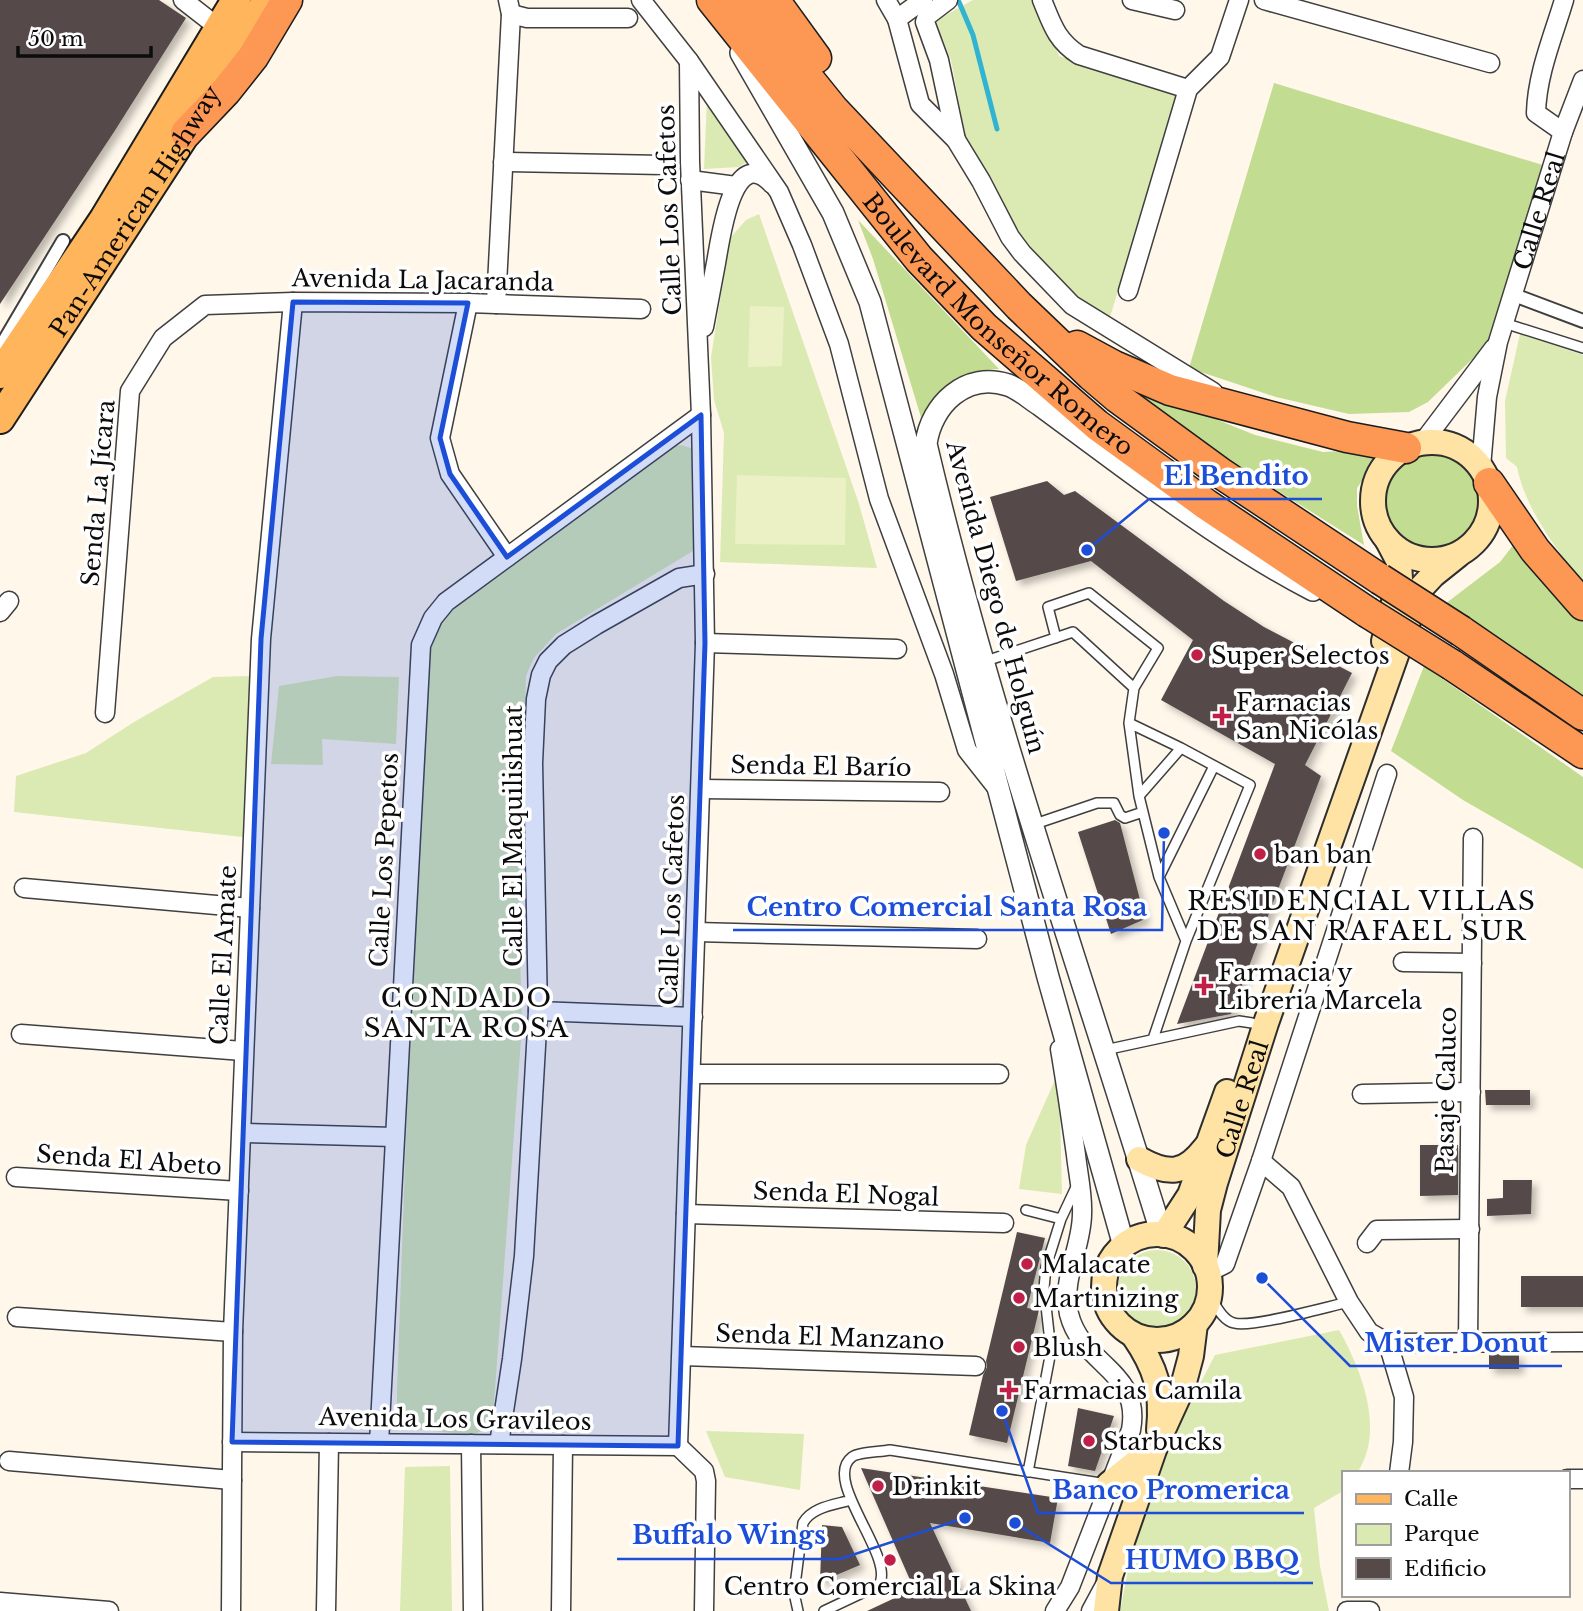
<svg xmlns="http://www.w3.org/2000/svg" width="1583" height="1611" font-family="'Libre Baskerville',serif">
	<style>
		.green { fill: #dbeab3 }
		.forest { fill: #c2dc92 }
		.pitch { fill: #ebf1c5 }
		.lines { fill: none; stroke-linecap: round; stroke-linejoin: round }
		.stream { stroke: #31b3d2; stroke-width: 5 }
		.building { fill: #554a48; filter: url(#shadow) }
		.service-casing { stroke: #3f3f3f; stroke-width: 12 }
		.pedestrian-casing { stroke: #3f3f3f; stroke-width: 16 }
		.minor-casing { stroke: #3f3f3f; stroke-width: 21 }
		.tertiary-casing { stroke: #3f3f3f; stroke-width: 24 }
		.secondary-casing { stroke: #2e2e2e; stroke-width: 28 }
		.primary-casing { stroke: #1d1d1d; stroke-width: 32 }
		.trunk-casing { stroke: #1d1d1d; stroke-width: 33 }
		.service { stroke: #fff; stroke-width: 9 }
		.pedestrian { stroke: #fff; stroke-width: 12 }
		.minor { stroke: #fff; stroke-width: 18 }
		.tertiary { stroke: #fff; stroke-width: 21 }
		.secondary { stroke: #ffe3a5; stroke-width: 24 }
		.primary { stroke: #feb55b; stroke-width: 28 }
		.trunk { stroke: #fc9754; stroke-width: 30 }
		.trunk-bridge-casing { stroke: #1d1d1d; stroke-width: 33; stroke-linecap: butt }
		.trunk-bridge { stroke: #fc9754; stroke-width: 30 }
		.marked { fill: #1d4ed8; fill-opacity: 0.2; stroke: #1d4ed8; stroke-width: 5; stroke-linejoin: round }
		.poi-dot { fill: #c11f47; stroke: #fff; stroke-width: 2.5 }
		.labels { text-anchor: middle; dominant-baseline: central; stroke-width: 7; stroke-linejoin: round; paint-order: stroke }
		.street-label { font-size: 24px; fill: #0c0c0c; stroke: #fff }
		.poi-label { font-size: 24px; fill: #0c0c0c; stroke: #fff; text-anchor: start }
		.neighbourhood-label { font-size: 26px; letter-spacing: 2px; fill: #0c0c0c; stroke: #fff }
		.leader { fill: none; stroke: #1d4ed8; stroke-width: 2.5 }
		.callout-dot { fill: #1d4ed8; stroke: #fff; stroke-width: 2.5 }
		.callout-label { font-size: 26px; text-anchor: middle; font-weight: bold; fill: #1d4ed8; stroke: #fff; stroke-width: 7; stroke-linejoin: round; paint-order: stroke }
	</style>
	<defs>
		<filter id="shadow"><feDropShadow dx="5" dy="5" stdDeviation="3.5" flood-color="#0004"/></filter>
	</defs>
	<rect width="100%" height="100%" fill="#fff7ea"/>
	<!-- green -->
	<path class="green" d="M973 0H1035L1059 56 1178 93 1107 327 1029 251 1001 208 987 173 966 139 951 60 935 21Z
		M707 100 748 161 739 167 704 169Z
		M759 214 859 504 877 568 720 562 724 433 714 400 711 357 730 238 746 220Z
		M1520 334 1583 355V586C1558 549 1526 512 1517 467L1506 458 1505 401Z
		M681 445 691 448 698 456 699 539 693 551 556 634 534 658 526 676 519 919 522 1026 493 1416 482 1431 471 1435 405 1428 397 1416V1390L406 1135 429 657C435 622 445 617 471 595L671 447Z
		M250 676 243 837 14 812 16 776 86 753 134 722 213 677Z
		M337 676 399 677 396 744 322 739 323 765 271 764 279 686Z
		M1059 1071 1062 1194 1019 1189 1026 1145Z
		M1118 1289a39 39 0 1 1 78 0a39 39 0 1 1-78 0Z
		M1339 1330C1361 1369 1386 1431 1357 1473H1343V1491L1314 1508 1320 1566 1329 1611H1120L1132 1550 1165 1451 1215 1355Z
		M706 1431 804 1434 800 1490 725 1477Z
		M450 1466 452 1611H400L405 1467Z"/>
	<!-- forest -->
	<path class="forest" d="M1274 83 1546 166 1497 335 1428 402 1409 412 1349 414 1276 397 1189 368Z
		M858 220 999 369C951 371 946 386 923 424L873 259Z
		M1135 394 1156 395 1255 435 1323 452 1384 449 1357 488V506L1364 545 1210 448Z
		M1426 451C1433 451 1441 450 1447 452 1458 455 1466 463 1472 472 1497 505 1480 552 1437 557 1383 563 1350 471 1426 451Z
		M1514 544 1570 609 1583 620V695L1445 604 1500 562Z
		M1424 666 1583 777V869L1463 800 1391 751Z"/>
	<!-- pitch -->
	<path class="pitch" d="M750 306 784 307 782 366 748 367Z
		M737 475 846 478 845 545 735 544Z"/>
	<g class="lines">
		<!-- stream -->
		<path class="stream" d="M959 2 973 35 997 129"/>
	</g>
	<!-- building -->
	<path class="building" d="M0 0H159L186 18 114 132 0 304Z
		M1047 481 1064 495 1075 491 1224 601 1264 627 1352 673 1305 765 1321 776 1231 1014 1177 1024 1275 764 1161 700 1193 640 1091 561 1016 581 990 497Z
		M1115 820 1120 823 1145 919 1111 934 1078 832Z
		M1485 1090H1530V1105H1486Z
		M1420 1145H1458V1195L1420 1196Z
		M1503 1180H1532L1531 1214 1487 1216V1199L1503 1198Z
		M1017 1232 1045 1238 1027 1308 1039 1310 1007 1443 969 1435 983 1375 987 1367 986 1361Z
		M1521 1276H1583V1307H1521Z
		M1489 1354H1519V1369H1489Z
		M1078 1408 1114 1416 1095 1471 1068 1466Z
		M861 1468 1058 1498 1050 1543 930 1523 971 1611H867L914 1589Z
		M822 1525 842 1527 860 1565 820 1582Z"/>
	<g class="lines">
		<!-- service casing -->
		<g class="service-casing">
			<path id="service" d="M1504 323 1583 348
				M1056 638 1048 607 1089 593 1158 648 1134 688
				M983 662 1073 632 1134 688 1129 723 1139 796 1159 877 1186 941
				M1129 723 1181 748 1250 785 1186 941 1153 1039
				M1139 796 1181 748
				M1032 825 1097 803H1114L1120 815 1125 818 1143 812
				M1159 877 1214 766
				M1105 1050 1239 1021 1252 1023
				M1026 1210 1061 1219
				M1209 1295C1216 1305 1222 1320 1234 1323 1253 1328 1326 1307 1349 1302
				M1028 1472 1051 1351 1044 1288 1046 1267 1061 1219 1077 1185
				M798 1611 794 1593 803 1523C812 1507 834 1505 851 1500
				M824 1611 879 1585C896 1557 821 1480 852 1457 858 1452 880 1452 890 1450L1107 1484"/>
		</g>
		<!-- pedestrian casing -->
		<g class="pedestrian-casing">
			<path id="pedestrian" d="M1514 295 1583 321
				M0 348 63 241"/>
		</g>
		<!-- minor casing -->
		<g class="minor-casing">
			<g id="minor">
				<path d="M183 0 219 28"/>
				<path d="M641 0 689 61 779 192 802 245 839 344 879 499 944 674 967 750 997 788"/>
				<path d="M886 0 897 19"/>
				<path d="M923 0 897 19 920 104 956 140 981 181 1010 237 1022 253 1072 305 1213 392"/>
				<path d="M948 0 927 16 925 22 939 60 956 140"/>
				<path d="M1042 0C1052 24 1056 40 1079 55L1188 89"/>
				<path d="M1132 0 1175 10"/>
				<path d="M1264 0 1490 63"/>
				<path d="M511 14 527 18H628"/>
				<path d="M1563 132 1536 113C1537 74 1553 37 1564 0"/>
				<path d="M503 162 663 165"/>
				<path d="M690 180 736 186"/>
				<path d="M1128 291 1188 89 1220 57 1239 0"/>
				<path d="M468 303 440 438 450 474 507 557"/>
				<path d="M496 304 511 14 508 0"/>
				<path d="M704 327C708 306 712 285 716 263 720 242 732 141 772 184"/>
				<path d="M1423 442 1494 348"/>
				<path id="s1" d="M1481 467 1487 397 1498 342 1563 132 1583 80"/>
				<path d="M0 612 9 601"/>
				<path d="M705 643 897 649"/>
				<path d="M105 713 130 391 163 338 205 305 293 302 468 303 641 309"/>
				<path d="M701 789 940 792"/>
				<path d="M24 888 250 908"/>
				<path d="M696 932 977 939"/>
				<path d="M1403 962 1472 963"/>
				<path d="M538 1011 693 1017"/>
				<path d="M21 1034 243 1051"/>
				<path d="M691 1074H999"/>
				<path d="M1362 1094 1471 1092"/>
				<path d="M242 1133 394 1137"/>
				<path d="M1261 1161 1291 1187 1349 1302 1369 1332 1388 1343 1404 1397 1403 1442 1399 1473"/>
				<path d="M16 1177 239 1191"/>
				<path d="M686 1214 1004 1223"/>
				<path d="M1367 1243 1377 1230 1470 1229"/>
				<path d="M1207 1273 1225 1264 1261 1161 1387 774"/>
				<path d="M17 1317 233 1332"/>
				<path d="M1468 1342 1473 838"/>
				<path d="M1388 1343 1583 1342"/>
				<path d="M682 1356 976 1366"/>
				<path d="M232 1442 678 1446"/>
				<path d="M379 1443 421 645 433 618 446 602 701 415"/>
				<path d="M471 1444 473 1611"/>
				<path d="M499 1444 512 1359 524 1256 538 1011 533 763 536 699 541 675 548 661 564 645 596 625 679 578 705 574"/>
				<path d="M678 1446 705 643 701 415 690 162 689 61"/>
				<path d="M678 1446 704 1471 706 1481 704 1611"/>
				<path d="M9 1461 232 1480"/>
				<path d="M1567 1479H1583"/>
				<path d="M0 1602 109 1611"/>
				<path d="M231 1611 233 1332 261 639 293 302"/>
				<path d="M326 1611 329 1443"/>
				<path d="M561 1611 563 1445"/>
				<path d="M1055 1611 1070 1587 1131 1430C1142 1370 1082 1366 1069 1314 1061 1279 1082 1247 1082 1214 1083 1194 1078 1174 1076 1155 1071 1120 1066 1084 1060 1049"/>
				<path d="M1091 1611 1105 1585"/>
				<path d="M1347 1611H1370"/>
			</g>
		</g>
		<!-- tertiary casing -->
		<g class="tertiary-casing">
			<path id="tertiary" d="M741 53 833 213 870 302 1048 977 1124 1246
				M1162 1235C1081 971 989 712 926 444 931 405 966 371 1008 385 1020 389 1030 399 1040 405 1064 423 1089 441 1113 459 1174 504 1245 555 1313 590"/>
		</g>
		<!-- secondary casing -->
		<g class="secondary-casing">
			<g id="secondary">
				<circle cx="1432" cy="501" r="59"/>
				<path d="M1384 641 1400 579 1399 562 1388 541"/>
				<path d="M1139 1159C1168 1175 1184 1175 1205 1148"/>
				<circle cx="1157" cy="1287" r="53"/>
				<path d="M1164 1235 1190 1195 1227 1092"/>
				<path id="s2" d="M1205 1266 1208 1210 1215 1183 1266 1023 1419 590 1433 575 1458 555"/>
				<path d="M1134 1336C1156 1368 1163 1391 1159 1430"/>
				<path d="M1109 1484 1155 1447"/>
				<path d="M1106 1611 1110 1576 1155 1447 1183 1386 1191 1356 1195 1324"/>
			</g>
		</g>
		<!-- primary casing -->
		<g class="primary-casing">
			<g id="primary">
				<path d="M0 374 104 219 236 0"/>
				<path id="s3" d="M0 419 186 133 267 0"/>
			</g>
		</g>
		<!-- trunk casing -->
		<g class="trunk-casing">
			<g id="trunk">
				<path id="s4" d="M712 0 919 259 984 327 1097 425 1207 505 1367 612"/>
				<path d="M745 0 833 109 1019 306 1091 375 1118 398 1222 474 1380 579"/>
				<path d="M774 0 816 58"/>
				<path d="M186 133 226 91 253 57 287 0"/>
				<path d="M1077 346 1114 366 1170 390 1347 437 1406 448"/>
				<path d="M1489 483 1535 550 1583 605"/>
				<path d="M1461 631 1583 715"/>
				<path d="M1452 665 1583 753"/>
			</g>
		</g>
		<!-- service -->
		<use href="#service" class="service"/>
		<!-- pedestrian -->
		<use href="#pedestrian" class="pedestrian"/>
		<!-- minor -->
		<use href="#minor" class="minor"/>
		<!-- tertiary -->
		<use href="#tertiary" class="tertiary"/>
		<!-- secondary -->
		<use href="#secondary" class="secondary"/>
		<!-- primary -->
		<use href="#primary" class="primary"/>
		<!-- trunk -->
		<use href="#trunk" class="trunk"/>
		<!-- trunk-bridge casing -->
		<g class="trunk-bridge-casing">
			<path id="trunk-bridge" d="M1380 579 1461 631
				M1367 612 1452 665"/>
		</g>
		<!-- trunk-bridge -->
		<use href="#trunk-bridge" class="trunk-bridge"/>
	</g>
	<!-- marked area -->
	<path class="marked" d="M293 302 468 303 440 438 450 474 507 557 701 415 705 643 678 1446 232 1442 261 639Z"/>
	<!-- markers -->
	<g class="poi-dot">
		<circle cx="1197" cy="655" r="7"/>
		<path d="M1218.5 705.5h7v7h7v7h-7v7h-7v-7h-7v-7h7z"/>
		<circle cx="1260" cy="854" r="7"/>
		<path d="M1200.5 975.5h7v7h7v7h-7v7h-7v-7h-7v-7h7z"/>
		<circle cx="1027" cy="1264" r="7"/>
		<circle cx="1019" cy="1298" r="7"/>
		<circle cx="1019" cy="1347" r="7"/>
		<path d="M1005.5 1379.5h7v7h7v7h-7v7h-7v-7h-7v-7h7z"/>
		<circle cx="1089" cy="1441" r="7"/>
		<circle cx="878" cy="1486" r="7"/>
		<circle cx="890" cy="1560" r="7"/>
	</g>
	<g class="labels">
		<!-- street labels -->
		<g class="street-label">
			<text stroke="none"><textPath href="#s3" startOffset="248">Pan-American Highway</textPath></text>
			<text transform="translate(669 210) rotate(-92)">Calle Los Cafetos</text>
			<text stroke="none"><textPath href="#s1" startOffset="264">Calle Real</textPath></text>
			<text transform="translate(423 280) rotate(1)">Avenida La Jacaranda</text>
			<text stroke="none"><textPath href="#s4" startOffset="434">Boulevard Monseñor Romero</textPath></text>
			<text transform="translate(98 493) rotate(-85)">Senda La Jícara</text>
			<text transform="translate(996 597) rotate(75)">Avenida Diego de Holguín</text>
			<text transform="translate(821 766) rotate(1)">Senda El Barío</text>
			<text transform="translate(513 836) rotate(-90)">Calle El Maquilishuat</text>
			<text transform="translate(384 860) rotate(-87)">Calle Los Pepetos</text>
			<text transform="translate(672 900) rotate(-88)">Calle Los Cafetos</text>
			<text transform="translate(223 955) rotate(-87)">Calle El Amate</text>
			<text transform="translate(1446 1090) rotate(-89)">Pasaje Caluco</text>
			<text stroke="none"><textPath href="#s2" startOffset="172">Calle Real</textPath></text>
			<text transform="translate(129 1160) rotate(4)">Senda El Abeto</text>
			<text transform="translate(846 1194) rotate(2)">Senda El Nogal</text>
			<text transform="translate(830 1337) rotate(2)">Senda El Manzano</text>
			<text transform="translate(455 1419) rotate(1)">Avenida Los Gravileos</text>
		</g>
		<!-- poi labels -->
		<g class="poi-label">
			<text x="1211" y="655">Super Selectos</text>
			<text x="1236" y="702">Farnacias<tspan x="1236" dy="28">San Nicólas</tspan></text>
			<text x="1274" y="854">ban ban</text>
			<text x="1218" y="972">Farmacia y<tspan x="1218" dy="28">Libreria Marcela</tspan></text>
			<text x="1041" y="1264">Malacate</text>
			<text x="1033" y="1298">Martinizing</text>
			<text x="1033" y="1347">Blush</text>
			<text x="1023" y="1390">Farmacias Camila</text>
			<text x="1103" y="1441">Starbucks</text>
			<text x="892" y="1486">Drinkit</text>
			<text x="890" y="1586" text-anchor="middle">Centro Comercial La Skina</text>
		</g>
		<!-- neighbourhood labels -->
		<g class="neighbourhood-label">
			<text x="1362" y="901">RESIDENCIAL VILLAS<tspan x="1362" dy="30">DE SAN RAFAEL SUR</tspan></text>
			<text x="467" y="998">CONDADO<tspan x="467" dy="30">SANTA ROSA</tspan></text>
		</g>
	</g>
	<!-- callouts -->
	<path class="leader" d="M1087 550L1149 499H1322M1164 833L1162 930H733M1262 1278L1350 1366H1562M1002 1411L1038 1513H1304M965 1518L840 1559H617M1015 1523L1111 1583H1313"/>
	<g class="callout-dot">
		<circle cx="1087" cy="550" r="7"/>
		<circle cx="1164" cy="833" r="7"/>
		<circle cx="1262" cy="1278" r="7"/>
		<circle cx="1002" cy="1411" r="7"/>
		<circle cx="965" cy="1518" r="7"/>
		<circle cx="1015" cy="1523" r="7"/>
	</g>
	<g class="callout-label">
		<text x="1236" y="485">El Bendito</text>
		<text x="947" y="916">Centro Comercial Santa Rosa</text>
		<text x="1456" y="1352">Mister Donut</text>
		<text x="1171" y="1499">Banco Promerica</text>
		<text x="729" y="1544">Buffalo Wings</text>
		<text x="1212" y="1569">HUMO BBQ</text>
	</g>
	<!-- legend -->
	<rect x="1342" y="1471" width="228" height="126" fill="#ffffff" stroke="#9e9e9e" stroke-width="2"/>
	<rect x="1356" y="1494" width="35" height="10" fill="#feb55b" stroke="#9e9e9e" stroke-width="2"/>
	<text x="1404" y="1506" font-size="21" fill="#0c0c0c">Calle</text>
	<rect x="1356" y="1524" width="35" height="21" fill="#dbeab3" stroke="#9e9e9e" stroke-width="2"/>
	<text x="1404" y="1541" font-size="21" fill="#0c0c0c">Parque</text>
	<rect x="1356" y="1558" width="35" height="21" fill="#554a48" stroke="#9e9e9e" stroke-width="2"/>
	<text x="1404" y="1576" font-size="21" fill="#0c0c0c">Edificio</text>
	<!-- scale -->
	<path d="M18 46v10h133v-10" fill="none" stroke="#0c0c0c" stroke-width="3.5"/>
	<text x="28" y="46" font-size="21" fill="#0c0c0c" stroke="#ffffff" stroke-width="5" paint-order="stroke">50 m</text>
</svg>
